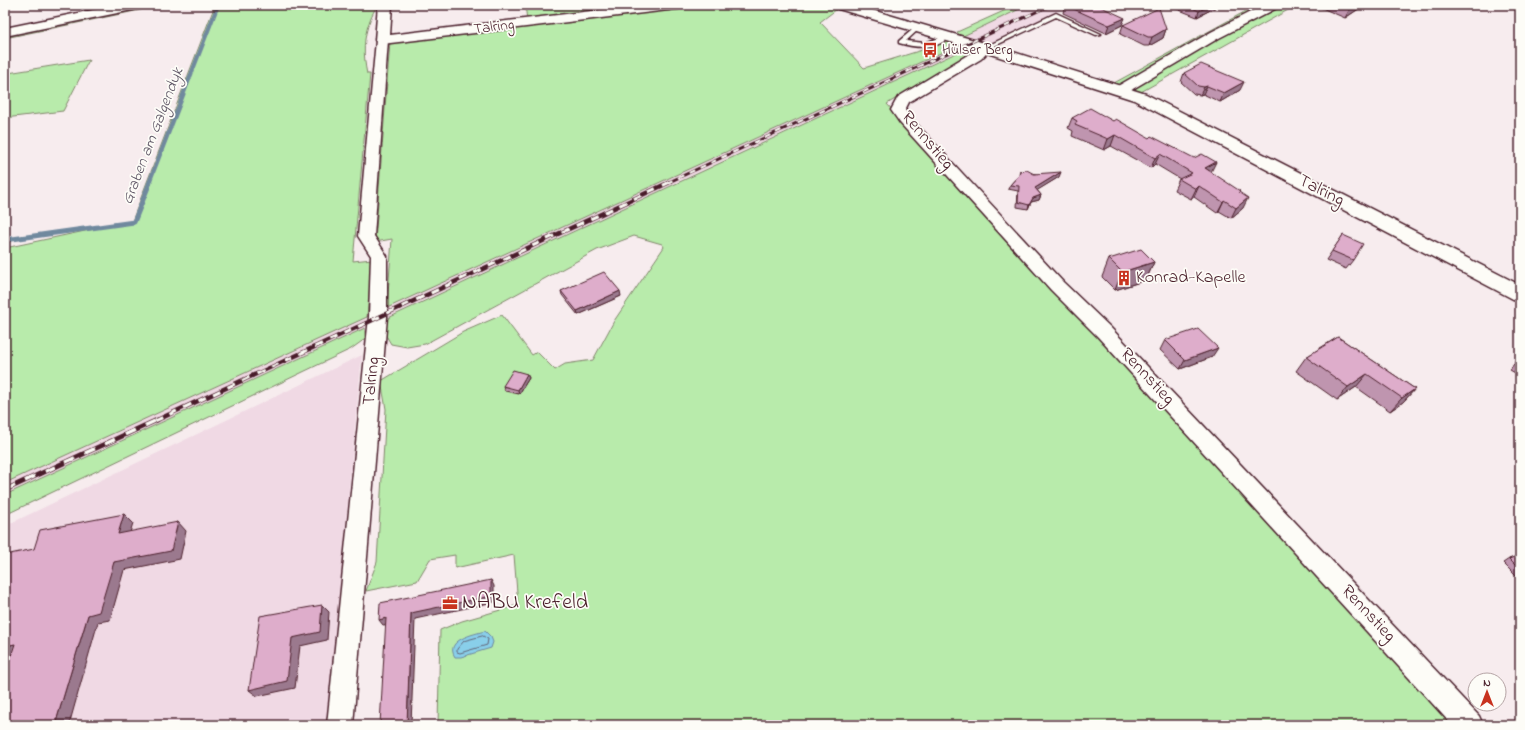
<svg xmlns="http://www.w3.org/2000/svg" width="1525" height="730" font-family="'Indie Flower',sans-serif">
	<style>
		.built { fill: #f0d9e4 }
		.green { fill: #b8ebab; stroke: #81856b }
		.water { fill: #89cfea; stroke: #70899e }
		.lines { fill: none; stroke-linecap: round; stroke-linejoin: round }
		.shore { stroke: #636577; stroke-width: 1 }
		.stream-far1 { stroke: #70899e; stroke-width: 4 }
		.stream { stroke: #70899e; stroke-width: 5 }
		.lane-casing { stroke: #4a1f2b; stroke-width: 3 }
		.street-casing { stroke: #4a1f2b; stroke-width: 3 }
		.secondary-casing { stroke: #4a1f2b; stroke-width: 3 }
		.lane { fill: #fdfcf7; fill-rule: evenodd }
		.street { fill: #fdfcf7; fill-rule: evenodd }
		.secondary { fill: #fdfcf7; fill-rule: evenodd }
		.rail-far2-casing { stroke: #4a1f2b; stroke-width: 3 }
		.rail-far1-casing { stroke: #4a1f2b; stroke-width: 4.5 }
		.rail-casing { stroke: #4a1f2b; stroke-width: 5 }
		.rail-far2 { stroke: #fdfcf7; stroke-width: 2; stroke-dasharray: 6; stroke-linecap: butt }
		.rail-far1 { stroke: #fdfcf7; stroke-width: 3; stroke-dasharray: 8; stroke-linecap: butt }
		.rail { stroke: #fdfcf7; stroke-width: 3.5; stroke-dasharray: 11; stroke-linecap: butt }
		.wall { fill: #bf95af; stroke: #4a1f2b }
		.shaded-wall { fill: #9b798e; stroke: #4a1f2b }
		.building { fill: #deadcb; stroke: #4a1f2b }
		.labels { text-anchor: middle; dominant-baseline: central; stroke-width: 3.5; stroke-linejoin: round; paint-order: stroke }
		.far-street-label { font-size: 15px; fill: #4a1f2b; stroke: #fdfcf7 }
		.far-poi-label { font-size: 15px; fill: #4a1f2b; stroke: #fdfcf7; text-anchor: start }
		.far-water-label { font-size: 16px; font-style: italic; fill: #5d5464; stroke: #fdfcf7 }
		.street-label { font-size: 18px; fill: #4a1f2b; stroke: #fdfcf7 }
		.poi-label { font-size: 18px; fill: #4a1f2b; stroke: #fdfcf7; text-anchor: start }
		.near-poi-label { font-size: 22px; fill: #4a1f2b; stroke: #fdfcf7; text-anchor: start }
	</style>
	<rect width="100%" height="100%" fill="#f7ecee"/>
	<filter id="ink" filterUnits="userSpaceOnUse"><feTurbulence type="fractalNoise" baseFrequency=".025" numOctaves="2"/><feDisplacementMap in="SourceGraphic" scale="8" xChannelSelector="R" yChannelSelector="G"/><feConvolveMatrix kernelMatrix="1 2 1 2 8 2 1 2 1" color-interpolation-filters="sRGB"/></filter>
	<g filter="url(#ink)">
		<!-- built -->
		<path class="built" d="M1028 5H1071L987 45 961 37Z
			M960 44 969 47 386 319 387 308Z
			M367 317 365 328 5 495V483Z
			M362 355 327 725H5V526Z"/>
		<!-- green -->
		<path class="green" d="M153 5H164L5 38V34Z
			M215 5H377C375 10 372 14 370 20 363 38 363 55 367 74H370L353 261 372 259 367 317 5 483V248L132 221Z
			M525 5H656L527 20Z
			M706 5H823L837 9 820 22 864 68 951 41 960 44 387 308 392 239 375 242 390 42Z
			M1017 5H1028L961 37 957 32Z
			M1257 5H1297L1139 93 1114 83Z
			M969 47 976 49 887 104 1051 286 1460 725H438L440 630 462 621 518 605 514 555 455 568V555L430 559 417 581 366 591 377 562 386 409 381 381 463 332 502 315 532 355 537 352 555 370 565 364 593 360 614 321 664 247 662 244 634 236 597 250 425 344 407 347 391 344 385 334 386 319Z
			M89 60 63 111 5 118V77L8 73Z
			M365 328V339L351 349 5 515V495Z"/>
		<!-- water -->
		<path class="water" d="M485 631 491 637 493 642 491 648 461 657H455C444 640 474 634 485 631Z"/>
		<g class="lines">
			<!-- shore -->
			<path class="shore" d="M483 636 488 639 487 645 460 653 457 652V649L464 641Z"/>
			<!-- stream-far1 -->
			<path class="stream-far1" d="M149 183 218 5"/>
			<!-- stream -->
			<path class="stream" d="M5 240 134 222 150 182"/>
			<!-- lane casing -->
			<g class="lane-casing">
				<path id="lane" d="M1056 13 1101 34 1096 35 1056 17 988 49 983 48Z
					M917 26 920 28 919 29 906 41 925 43 945 36 950 37C936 50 916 48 899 43V41Z"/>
			</g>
			<!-- street casing -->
			<g class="street-casing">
				<path id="street" d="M1264 5H1279L1277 8 1219 38 1126 93H1116L1114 90 1116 87 1211 32Z
					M382 36 386 37 388 40 374 236 387 256V317L353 725H327L369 317 371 256 358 236 376 40 378 37Z
					M986 44 991 45 992 48 981 59 909 102 905 110 910 117 1063 282 1110 327 1479 716 1483 725H1452L1098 337 1051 290 900 123 891 110 898 97 971 53 981 45Z"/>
			</g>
			<!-- secondary casing -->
			<g class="secondary-casing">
				<path id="secondary" d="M117 5H144L142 8 137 9 5 36V28Z
					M378 5H392L390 35 642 5H684L682 8 677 9 382 44 377 43 375 40Z
					M833 5H855L991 45 1146 94 1520 285V301L1513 299 1134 100 981 51 835 8Z"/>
			</g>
			<!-- lane -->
			<use href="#lane" class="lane"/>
			<!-- street -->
			<use href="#street" class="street"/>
			<!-- secondary -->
			<use href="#secondary" class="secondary"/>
			<!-- rail-far2 casing -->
			<g class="rail-far2-casing">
				<path id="rail-far2" d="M667 183 1051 5"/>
			</g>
			<!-- rail-far1 casing -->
			<g class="rail-far1-casing">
				<path id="rail-far1" d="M155 421 670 182"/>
			</g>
			<!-- rail casing -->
			<g class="rail-casing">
				<path id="rail" d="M5 490 157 420"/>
			</g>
			<!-- rail-far2 -->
			<use href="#rail-far2" class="rail-far2"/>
			<!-- rail-far1 -->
			<use href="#rail-far1" class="rail-far1"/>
			<!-- rail -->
			<use href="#rail" class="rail"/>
		</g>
		<!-- wall -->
		<path class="wall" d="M910 5H919L917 7Z
			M1065 5 1122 25 1106 33 1063 13Z
			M1167 5H1220L1197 17Z
			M1315 5H1362L1360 8 1345 18Z
			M1123 25 1166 29 1163 38 1149 46H1144L1120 34Z
			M1184 73 1240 90 1220 102 1203 94 1200 95 1194 94 1181 82Z
			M1072 118 1113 121 1211 172 1239 193 1243 208 1231 218 1219 211 1217 213 1194 197 1191 199 1174 190 1179 179H1180L1155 164 1151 168 1111 146 1104 150 1072 136 1073 131 1068 128Z
			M1020 170 1022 172 1059 177 1037 190 1041 195 1039 200 1031 202 1028 209 1017 207 1018 191 1008 189 1010 185 1019 175Z
			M1343 235 1353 260 1346 269 1326 260Z
			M1109 259 1154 262 1146 280 1115 290 1102 277Z
			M561 291 621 296 578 315 562 295Z
			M1338 337 1415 389 1403 402 1390 411 1356 387 1337 400 1296 371 1306 357Z
			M1165 340 1212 357 1180 369 1160 350Z
			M1520 354V376L1510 370Z
			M527 374 529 378 519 394 505 391 503 386Z
			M1520 555V580L1503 563 1509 559Z"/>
		<!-- shaded-wall -->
		<path class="shaded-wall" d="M1210 5H1220L1197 17 1199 11Z
			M1352 5H1362L1360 8 1345 18Z
			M1125 18 1122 25 1106 33 1109 25Z
			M1166 29 1163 38 1149 46 1152 37Z
			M1244 82 1240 90 1220 102 1224 93Z
			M1207 86 1203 94 1200 95 1204 87Z
			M1115 135 1111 146 1104 150 1108 139Z
			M1160 154 1155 164 1151 168 1155 158Z
			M1216 162 1211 172 1205 168Z
			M1061 172 1059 177 1033 193 1035 188Z
			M1199 186 1194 197 1191 199 1196 189Z
			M1041 195 1039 200 1031 202 1028 209 1029 205 1033 198Z
			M1248 198 1243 208 1231 218 1236 208Z
			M1224 200 1219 211 1217 213 1223 202Z
			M1154 262 1146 280 1115 290 1122 272Z
			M620 291 621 296 578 315 577 311Z
			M1218 348 1212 357 1180 369 1185 360Z
			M527 374 529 378 519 394 518 390Z
			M1367 374 1356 387 1337 400 1348 387Z
			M1415 389 1403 402 1390 411 1402 398Z
			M124 514 133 523 127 542 118 534Z
			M178 522 186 531 180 559 124 570 110 620 98 622 69 725H55L88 615 114 562Z
			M491 580 494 586V602L415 619 411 725H407L411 613Z
			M322 605 329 612 327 640 300 646 295 688 257 696 249 690 292 638Z
			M386 618 391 624 383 625 379 620Z
			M15 644 27 651 5 656V646Z"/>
		<!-- building -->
		<path class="building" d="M1065 5H1097L1125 18 1109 25Z
			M1186 5H1210L1199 11Z
			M1159 8 1166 29 1152 37H1148L1123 25Z
			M1201 64 1244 82 1224 93 1207 86 1204 87 1198 86 1184 73Z
			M1090 108 1113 121 1116 119 1149 138 1151 136 1194 158 1202 154 1216 162 1205 168 1240 191 1239 192 1248 198 1236 208 1224 200 1223 202 1199 186 1196 189 1179 179 1192 173 1160 154 1155 158 1115 135 1108 139 1075 125 1077 121 1072 118Z
			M1025 169 1034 174 1061 172 1035 188 1041 195 1033 198 1029 205 1018 202 1019 186 1010 185 1020 174V170L1022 172Z
			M1343 235 1363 244 1353 260 1332 251Z
			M1141 249 1154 262 1122 272 1109 259Z
			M604 272 620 291 577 311 561 291Z
			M1198 329 1218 348 1185 360 1165 340Z
			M1338 337 1415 389 1402 398 1367 374 1348 387 1306 357Z
			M513 370 527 374 518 390 503 386Z
			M124 514 118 534 178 522 171 551 114 562 99 612 88 615 55 725H5V674L15 644 5 646V555L34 549 40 530Z
			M1520 555V570L1509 559Z
			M491 580V596L411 613 407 725H380L386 618 379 620 380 603Z
			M322 605 320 632 292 638 287 681 249 690 260 616Z"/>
	</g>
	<!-- icons -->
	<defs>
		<g id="bus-bare" transform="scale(1.2)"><path d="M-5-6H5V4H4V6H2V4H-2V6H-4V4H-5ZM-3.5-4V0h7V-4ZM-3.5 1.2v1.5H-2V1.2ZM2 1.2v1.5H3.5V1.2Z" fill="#c8321e" stroke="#fdfcf7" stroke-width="2.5" paint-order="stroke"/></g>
		<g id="building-bare" transform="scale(1.2)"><path d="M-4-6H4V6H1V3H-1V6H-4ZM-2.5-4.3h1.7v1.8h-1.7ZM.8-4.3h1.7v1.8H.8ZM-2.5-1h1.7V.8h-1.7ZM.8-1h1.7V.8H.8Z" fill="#c8321e" stroke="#fdfcf7" stroke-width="2.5" paint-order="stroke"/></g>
		<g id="office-bare" transform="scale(1.2)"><path d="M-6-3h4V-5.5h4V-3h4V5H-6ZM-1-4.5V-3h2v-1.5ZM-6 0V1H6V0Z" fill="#c8321e" stroke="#fdfcf7" stroke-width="2.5" paint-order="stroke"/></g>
	</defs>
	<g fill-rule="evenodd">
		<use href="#bus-bare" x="930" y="50"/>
		<use href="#building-bare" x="1124" y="278"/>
		<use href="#office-bare" x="450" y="603"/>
	</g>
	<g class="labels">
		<!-- far-street labels -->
		<g class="far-street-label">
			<text transform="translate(494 27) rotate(-7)">Talring</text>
		</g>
		<!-- far-poi labels -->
		<g class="far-poi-label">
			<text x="942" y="50">Hülser Berg</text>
		</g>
		<!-- far-water labels -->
		<g class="far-water-label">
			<text transform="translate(153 136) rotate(-69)">Graben am Galgendyk</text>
		</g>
		<!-- street labels -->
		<g class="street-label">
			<text transform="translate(927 141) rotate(50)">Rennstieg</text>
			<text transform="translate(1321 191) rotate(27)">Talring</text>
			<text transform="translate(1147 377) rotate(47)">Rennstieg</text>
			<text transform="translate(372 381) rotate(-84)">Talring</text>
			<text transform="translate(1368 614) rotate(47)">Rennstieg</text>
		</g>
		<!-- poi labels -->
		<g class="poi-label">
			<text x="1136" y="278">Konrad-Kapelle</text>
		</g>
		<!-- near-poi labels -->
		<g class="near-poi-label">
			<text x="462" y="603">NABU Krefeld</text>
		</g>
	</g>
	<!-- margin -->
	<rect width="1525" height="730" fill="none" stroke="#fdfcf7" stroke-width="20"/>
	<rect x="10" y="10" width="1505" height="710" fill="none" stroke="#4a1f2b" stroke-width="1.5" filter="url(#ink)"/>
	<!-- north arrow -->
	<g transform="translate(1487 692)"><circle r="19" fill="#fdfcf7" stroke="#b5a4a5"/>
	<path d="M0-3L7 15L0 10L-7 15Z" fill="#c8321e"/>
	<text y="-6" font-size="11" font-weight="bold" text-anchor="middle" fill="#4a1f2b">N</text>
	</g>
</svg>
